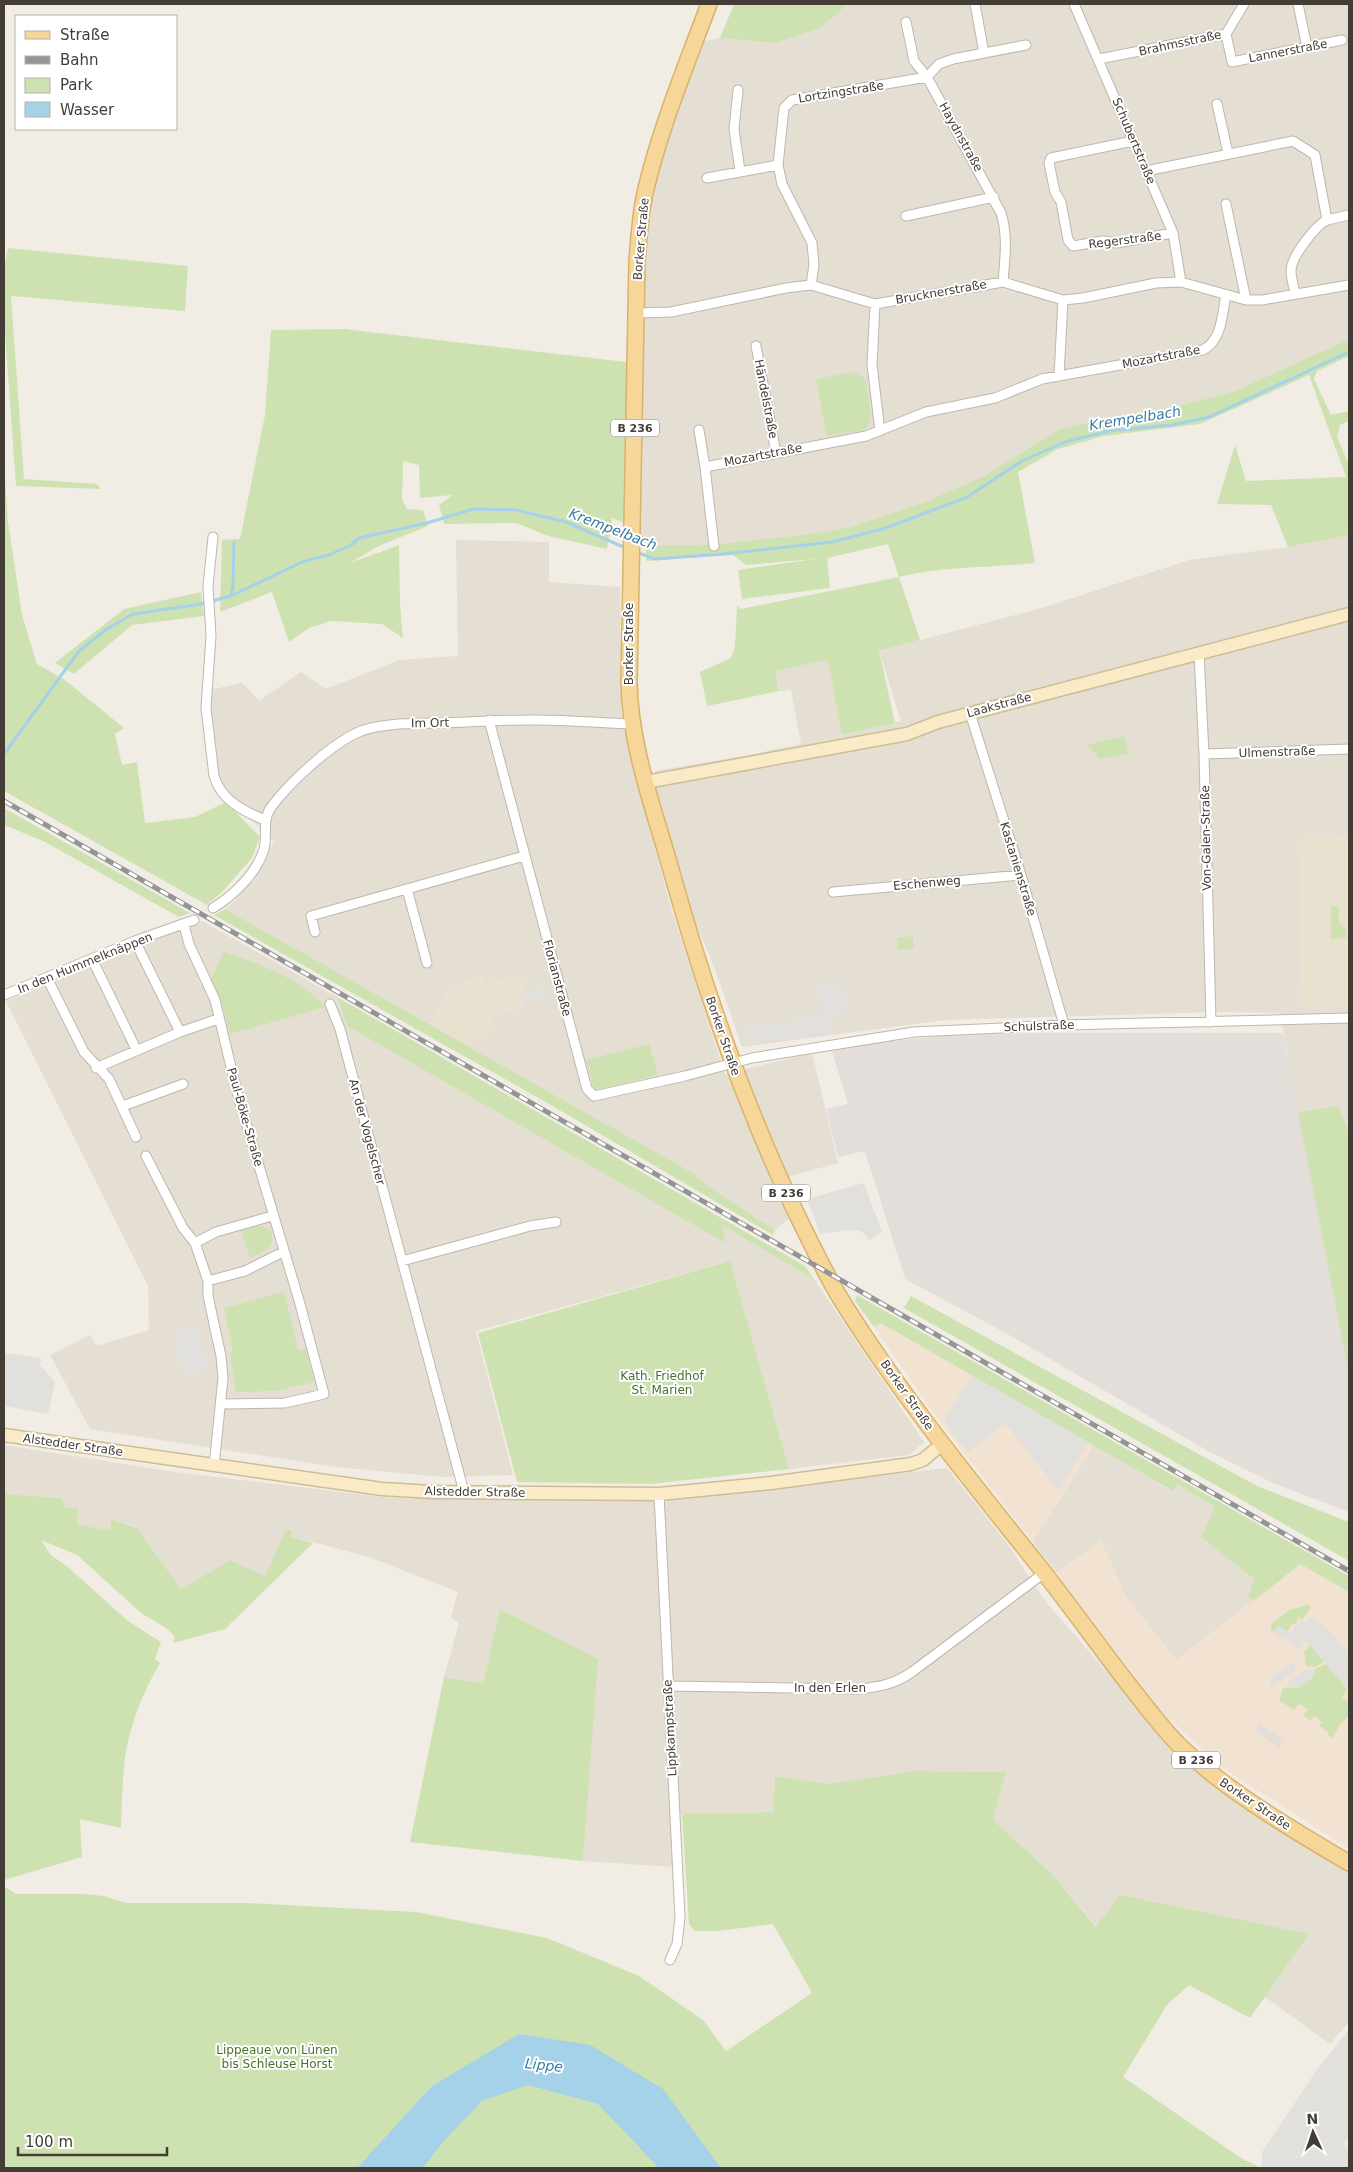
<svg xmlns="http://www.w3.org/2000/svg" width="1353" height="2172" font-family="'DejaVu Sans',sans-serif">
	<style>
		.residential { fill: #e4ded3 }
		.commercial { fill: #f2e2d1 }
		.industrial { fill: #e3deda }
		.education { fill: #e9e1d0 }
		.green { fill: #cee2b1 }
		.parking { fill: #e2e0dd }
		.water { fill: #a5d1e9 }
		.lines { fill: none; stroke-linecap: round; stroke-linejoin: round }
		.stream { stroke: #a5d1e9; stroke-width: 3 }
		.street-casing { stroke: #beb7ab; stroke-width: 11 }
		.secondary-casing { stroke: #cdbd98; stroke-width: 15 }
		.primary-casing { stroke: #d9b26b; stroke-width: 18 }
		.street { stroke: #fff; stroke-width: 9 }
		.secondary { stroke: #faebc6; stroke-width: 12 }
		.primary { stroke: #f6d799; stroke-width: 15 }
		.rail-casing { stroke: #949494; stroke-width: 5 }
		.rail { stroke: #fff; stroke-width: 3; stroke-dasharray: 9; stroke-linecap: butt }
		.labels { text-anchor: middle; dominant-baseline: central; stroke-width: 4; stroke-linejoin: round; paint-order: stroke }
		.shield { fill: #fff; stroke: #7b7772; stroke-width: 1 }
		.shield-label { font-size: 11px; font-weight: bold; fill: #433d35 }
		.street-label { font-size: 12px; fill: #433d35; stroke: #fff }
		.park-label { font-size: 12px; fill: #4a6f2e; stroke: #fff }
		.water-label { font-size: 14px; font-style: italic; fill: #387ca5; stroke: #fff }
	</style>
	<rect width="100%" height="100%" fill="#f1ede5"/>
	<!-- residential -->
	<path class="residential" d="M848 4H1349V339L1235 391 1171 408 1123 415 1060 429 984 476 924 503 851 527 811 534 718 544 634 547 641 214 694 43 720 38 775 43 819 29Z
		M1349 535V1133L1337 1106 1298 1112 1280 1013 1218 1012 946 1020 742 1047 715 969 695 921 668 836 657 794 655 771 754 754 801 744 791 690 779 691 775 671 828 660 843 735 901 721 879 651 1042 608 1189 560 1288 547Z
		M456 540 549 542V582L620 587 621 710 628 745 671 908 725 1074 812 1053 838 1163 772 1181 790 1218 775 1230 709 1188 693 1173 225 909 237 899 274 842 222 791 213 749 209 690 242 683 259 701 301 672 326 689 399 660 458 656Z
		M202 921 337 997 347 1026 725 1243 721 1224 814 1279 924 1442 909 1455 789 1469 730 1261 476 1331 513 1475 443 1477 336 1467 90 1429 50 1355 90 1335 95 1344 100 1345 149 1330 148 1286 6 1001Z
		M4 1445 175 1472 391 1498 642 1501 669 1500 947 1468 1006 1542 1046 1602 1132 1701 1163 1731 1349 1865V2022L1330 2044 1265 1997 1308 1935 1097 1927 1051 1873 993 1820 1006 1772 914 1771 828 1784 775 1776 774 1812 671 1815 673 1867 583 1861 597 1659 500 1609 483 1683 444 1677 459 1623 451 1617 458 1592 369 1557 290 1536 286 1529 265 1577 230 1560 181 1589 137 1528 133 1526 111 1519 110 1530 76 1525 65 1508 61 1498 4 1494Z
		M1094 1445 1172 1491 1177 1484 1216 1508 1201 1537 1254 1579 1248 1595 1254 1601 1176 1660 1127 1598 1101 1541 1056 1573 1033 1542Z"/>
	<!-- commercial -->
	<path class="commercial" d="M881 1322 1094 1445 1033 1542 940 1422 874 1327Z
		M1101 1541 1127 1598 1176 1660 1300 1564 1349 1592V1849L1218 1765 1161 1711 1056 1573Z"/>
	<!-- industrial -->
	<path class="industrial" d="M1035 1033H1283L1349 1369V1512L1273 1483 1208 1451 1004 1332 905 1279 865 1151 838 1157 826 1109 848 1104 832 1051 877 1042 946 1036Z
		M1259 1724 1285 1740 1280 1748 1255 1732Z"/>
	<!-- education -->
	<path class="education" d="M1349 837V1008L1302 1009 1298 838Z
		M520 973 526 991 520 993 524 1008 491 1016 495 1030 485 1036 477 1031 469 1046 430 1025 447 988 482 976 485 984Z"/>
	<!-- green -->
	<path class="green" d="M734 4H848L819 29 775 43 720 38Z
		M8 248 188 266 185 311 11 296 24 479 97 484 101 489 16 486 4 319V269Z
		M344 329 635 363 632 526 612 518 607 549 548 536 516 523 444 524 439 505 452 495 420 498 419 465 403 461 402 500 407 509 423 510 428 526 379 546 350 563 399 545 400 605 403 638 382 624 331 621 309 628 289 642 272 592 220 612 222 540 240 539 265 415 271 330Z
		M1349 339V356L1317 371 1314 379 1331 415 1349 411V421L1340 425 1337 437 1349 465V535L1288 547 1271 505 1217 504 1235 445 1246 481 1346 477 1309 375 1200 424 1104 436 1058 449 1018 472 1035 563C990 568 945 566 899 577L920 640 879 651 895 723 842 735 828 660 775 671 779 691 707 706 700 672 731 658 735 646 737 605 741 609 899 577 888 544 827 558 830 588 742 599 738 570 815 559 746 565 733 555 646 561V546L718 544 811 534 851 527 923 503 984 476 1060 429 1123 415 1171 408 1235 391Z
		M853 372 863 377 866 383 871 413 870 420 867 427 862 430 827 436 816 379Z
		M4 466 8 522 22 615 37 664 65 680 124 728 115 734 122 765 137 762 145 823 195 817 226 802 260 837 252 858 222 892 207 905 4 791Z
		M201 592 204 616 132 625 74 674 55 663 124 609Z
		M1124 736 1129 753 1100 759 1087 745Z
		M4 808 190 913 179 917 45 842 4 825Z
		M1331 906H1338L1339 922 1346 930V938L1331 939Z
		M225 909 693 1173 710 1188 775 1230 773 1235 549 1104 214 915Z
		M913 936 914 948 898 950 897 938Z
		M223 952C258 963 300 978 325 1007L230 1034 222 1003 210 982Z
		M337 997 805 1266 814 1279 722 1225 725 1243 347 1026Z
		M649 1044 658 1075 594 1090 586 1060Z
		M1338 1106 1349 1133 1348 1369 1298 1112Z
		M254 1225 266 1228 272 1232C273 1250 265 1252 250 1258L241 1229Z
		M730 1261 789 1469 650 1484 517 1482 478 1333Z
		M284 1292 298 1350 306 1349 314 1382 276 1391 236 1392 230 1353 233 1351 224 1308Z
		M857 1295 1349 1576V1592L1300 1564 1254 1601 1248 1596 1254 1579 1201 1537 1215 1507 1177 1484 1173 1491 881 1323 874 1327 855 1301Z
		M911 1296 1257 1486 1349 1522V1561L904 1308Z
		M4 1494 61 1498 65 1508 78 1509 77 1525 110 1530 111 1519 137 1528 181 1589 230 1560 265 1576 286 1529 292 1531 290 1536 313 1543 225 1629 173 1643 175 1637 166 1628 141 1613 77 1555 41 1540 51 1555 68 1567 128 1621 161 1642 155 1659 160 1663C143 1692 130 1724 125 1758 122 1781 122 1805 121 1828L80 1819 82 1857 4 1880Z
		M1308 1605 1311 1607 1303 1619 1298 1617 1295 1625 1292 1624 1287 1632 1278 1626 1273 1632 1271 1630V1624L1289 1610Z
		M500 1609 598 1659 583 1861 410 1842 444 1677 483 1683Z
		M1310 1645 1324 1662 1315 1667 1306 1666 1304 1652Z
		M1326 1664 1347 1689 1342 1698 1349 1702V1716L1341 1723 1332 1738 1328 1735V1732L1319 1726 1322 1722 1314 1716 1311 1720 1303 1716 1308 1709 1299 1704 1294 1710 1279 1700 1283 1688C1298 1688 1311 1685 1315 1669Z
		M914 1771 1006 1772 993 1820 1051 1873 1096 1927 1120 1895 1309 1934 1250 2018 1189 1985 1167 2005 1123 2077 1241 2158 1261 2168H4V1886L16 1894H83L104 1896 126 1903H248L416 1912 547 1938 639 1976 703 2020 726 2051 812 1993 773 1924 717 1931H694L689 1924 682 1814 773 1812 775 1776 828 1784Z"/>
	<!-- parking -->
	<path class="parking" d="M837 983 850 1009 829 1015 831 1033 751 1043 752 1037 746 1038 743 1028 823 1016 817 986Z
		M548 985 550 994 523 1002 520 993Z
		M864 1183 882 1232 870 1240 861 1231 849 1230 820 1234 807 1199Z
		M197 1326 208 1369 182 1375 171 1333Z
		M4 1353 41 1358 40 1365 55 1382 48 1414 4 1406Z
		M971 1375 1088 1442 1059 1491 1005 1423 968 1452 944 1422Z
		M1310 1616 1326 1627 1349 1653V1690L1308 1643 1291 1632 1301 1620 1306 1623Z
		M1278 1626 1305 1642 1299 1649 1273 1632Z
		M1294 1661 1296 1670 1270 1689 1271 1678Z
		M1305 1669H1315L1313 1678 1299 1688H1283Z
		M1349 2029V2138L1343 2143 1349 2152V2167L1262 2168V2152L1316 2071Z"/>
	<!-- water -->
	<path class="water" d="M519 2034 590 2045 663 2089 721 2168H659L598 2104 528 2085 482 2101 442 2143 423 2168H357L432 2086Z"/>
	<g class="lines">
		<!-- stream -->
		<path class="stream" d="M636 552 655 559 723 554 832 542 886 528 967 497 1022 461 1065 442 1109 431 1172 425 1209 417 1349 352
			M231 596 233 586 234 542
			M4 754 79 651 107 629 133 614 201 604 231 596 302 562 329 555 351 545 359 538 427 523 473 509 516 510 566 522 628 549"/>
		<!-- street casing -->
		<g class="street-casing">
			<path id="street" d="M975 4 984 53
				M1074 4 1173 233 1181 282
				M1298 4 1307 47
				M1226 34 1232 62 1342 40
				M1099 59 1226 34 1244 4
				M738 90 734 129 740 171
				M1217 104 1228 153
				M1133 141 1051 158 1049 163 1055 192 1061 202 1068 240 1073 246 1103 241 1117 243 1173 233
				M1146 171 1293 141 1315 155 1327 220C1315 226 1291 257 1291 271 1291 278 1294 287 1295 294
				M707 178 778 165
				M1226 204 1246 300
				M906 216 994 197
				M1327 220 1349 215
				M1003 282C1005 258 1008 235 1001 213L927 77 939 64 953 59 1026 45
				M811 285 814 265 812 243 782 184 778 165 784 108 792 100 927 77 914 61 906 22
				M875 304 872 365 880 431
				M636 313 671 312 786 288 811 285 875 304 1003 282 1063 300 1083 298 1156 283 1181 282 1246 300H1262L1349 285
				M756 346 776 453
				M1059 376 1063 300
				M699 430 705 467 866 436 926 412 995 398 1042 379 1203 350C1222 340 1222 315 1226 295
				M705 467 714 546
				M213 537 208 586 211 636 206 708 214 776C221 800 243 811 265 820
				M1199 653 1204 754 1211 1022
				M970 713 1021 875 1064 1025
				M489 720 587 1089 594 1096 685 1076 752 1058 914 1032 1064 1025 1349 1018
				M1204 754 1349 749
				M407 889 427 963
				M833 892 1021 875
				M213 908C233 896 257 873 264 849 268 834 261 820 272 806 291 781 332 743 361 731 385 722 418 724 443 723 471 722 499 720 527 720 562 719 597 723 632 724
				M184 925 189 944 215 1000 237 1092 300 1304 324 1394 285 1403 221 1404
				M315 932 311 916 524 856
				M135 941 180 1032
				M92 959 136 1049
				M47 978 84 1052 109 1079 136 1137
				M4 995 135 941 194 920
				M330 1004 340 1029 464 1492
				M96 1068 180 1032 218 1019
				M123 1106 183 1084
				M146 1156 183 1228 195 1243 208 1281V1296L221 1356 223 1378 214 1466
				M195 1243 216 1232 272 1216
				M402 1261 530 1226 556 1222
				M208 1281 245 1271 283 1252
				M659 1494 680 1917 677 1944 670 1960
				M668 1686 859 1689C879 1687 895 1684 912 1672L1044 1573"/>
		</g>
		<!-- secondary casing -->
		<g class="secondary-casing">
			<path id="secondary" d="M646 782 907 734 938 722 987 709 1349 614
				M4 1435 382 1489 433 1492 659 1494 771 1483 911 1464 923 1460 942 1444"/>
		</g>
		<!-- primary casing -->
		<g class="primary-casing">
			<path id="primary" d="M709 4C686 66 660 128 645 193 640 215 639 238 637 261L629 682C630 749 656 814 673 877 707 997 747 1114 802 1225 815 1251 827 1277 842 1301 900 1394 970 1480 1038 1565 1069 1604 1098 1645 1129 1685 1145 1705 1161 1727 1179 1745 1229 1793 1290 1828 1349 1863"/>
		</g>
		<!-- street -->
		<use href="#street" class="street"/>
		<!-- secondary -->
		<use href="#secondary" class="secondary"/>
		<!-- primary -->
		<use href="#primary" class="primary"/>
		<!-- rail casing -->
		<g class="rail-casing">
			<path id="rail" d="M4 801 1349 1571"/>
		</g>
		<!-- rail -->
		<use href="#rail" class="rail"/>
	</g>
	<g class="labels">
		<!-- shield labels -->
		<g class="shield">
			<rect x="611" y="419.5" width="48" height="17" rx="4"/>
			<rect x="762" y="1184.5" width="48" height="17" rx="4"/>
			<rect x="1172" y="1751.5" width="48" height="17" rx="4"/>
		</g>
		<g class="shield-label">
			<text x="635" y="428">B 236</text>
			<text x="786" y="1193">B 236</text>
			<text x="1196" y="1760">B 236</text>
		</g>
		<!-- street labels -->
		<g class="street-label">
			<text transform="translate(1180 43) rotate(-12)">Brahmsstraße</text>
			<text transform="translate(1288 51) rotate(-11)">Lannerstraße</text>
			<text transform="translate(841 92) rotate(-9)">Lortzingstraße</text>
			<text transform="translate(961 137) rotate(61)">Haydnstraße</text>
			<text transform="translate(1134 141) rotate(67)">Schubertstraße</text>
			<text transform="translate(641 239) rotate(-85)">Borker Straße</text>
			<text transform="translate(1125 240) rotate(-7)">Regerstraße</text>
			<text transform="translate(941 292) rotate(-10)">Brucknerstraße</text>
			<text transform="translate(1161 357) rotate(-11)">Mozartstraße</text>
			<text transform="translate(766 399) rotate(79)">Händelstraße</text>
			<text transform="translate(763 455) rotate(-11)">Mozartstraße</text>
			<text transform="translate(629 644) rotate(-90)">Borker Straße</text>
			<text transform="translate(999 705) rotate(-15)">Laakstraße</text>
			<text transform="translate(430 723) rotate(-1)">Im Ort</text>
			<text transform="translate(1277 752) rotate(-2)">Ulmenstraße</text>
			<text transform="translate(1206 838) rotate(-91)">Von-Galen-Straße</text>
			<text transform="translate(1018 869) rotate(73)">Kastanienstraße</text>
			<text transform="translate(927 883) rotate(-5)">Eschenweg</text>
			<text transform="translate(85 963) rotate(-22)">In den Hummelknäppen</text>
			<text transform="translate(557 978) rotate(75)">Florianstraße</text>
			<text transform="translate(1039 1026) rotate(-2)">Schulstraße</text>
			<text transform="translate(723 1036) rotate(71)">Borker Straße</text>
			<text transform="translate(245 1117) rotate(74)">Paul-Böke-Straße</text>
			<text transform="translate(367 1132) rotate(75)">An der Vogelscher</text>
			<text transform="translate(907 1395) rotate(55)">Borker Straße</text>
			<text transform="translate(73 1445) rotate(8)">Alstedder Straße</text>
			<text transform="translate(475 1492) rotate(1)">Alstedder Straße</text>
			<text x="830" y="1688">In den Erlen</text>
			<text transform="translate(670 1728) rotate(-93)">Lippkampstraße</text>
			<text transform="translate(1255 1804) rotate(34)">Borker Straße</text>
		</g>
		<!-- park labels -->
		<g class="park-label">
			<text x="662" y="1376">Kath. Friedhof<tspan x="662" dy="14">St. Marien</tspan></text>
			<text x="277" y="2050">Lippeaue von Lünen<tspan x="277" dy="14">bis Schleuse Horst</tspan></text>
		</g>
		<!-- water labels -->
		<g class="water-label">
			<text transform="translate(1135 418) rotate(-9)">Krempelbach</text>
			<text transform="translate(613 529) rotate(21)">Krempelbach</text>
			<text transform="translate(544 2065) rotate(6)">Lippe</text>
		</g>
	</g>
	<!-- border -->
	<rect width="1353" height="2172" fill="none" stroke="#433d35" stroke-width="10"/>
	<!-- legend -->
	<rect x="15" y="15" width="162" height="115" fill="#ffffff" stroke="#b4b1ae"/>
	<rect x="25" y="31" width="25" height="8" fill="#f6d799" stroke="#b4b1ae"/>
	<text x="60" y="40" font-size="15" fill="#433d35">Straße</text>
	<rect x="25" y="56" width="25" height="8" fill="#949494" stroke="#b4b1ae"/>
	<text x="60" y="65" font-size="15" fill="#433d35">Bahn</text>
	<rect x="25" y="78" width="25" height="15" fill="#cee2b1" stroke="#b4b1ae"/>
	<text x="60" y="90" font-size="15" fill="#433d35">Park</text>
	<rect x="25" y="102" width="25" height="15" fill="#a5d1e9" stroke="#b4b1ae"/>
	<text x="60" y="115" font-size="15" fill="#433d35">Wasser</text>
	<!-- north arrow -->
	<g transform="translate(1313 2132) rotate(357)" stroke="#ffffff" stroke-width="4" paint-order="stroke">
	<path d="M0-4L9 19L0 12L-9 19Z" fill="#433d35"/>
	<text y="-8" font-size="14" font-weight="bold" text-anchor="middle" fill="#433d35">N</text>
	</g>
	<!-- scale -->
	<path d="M18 2147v8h149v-8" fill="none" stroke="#433d35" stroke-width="2.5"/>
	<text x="25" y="2147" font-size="15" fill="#433d35" stroke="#ffffff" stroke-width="4" paint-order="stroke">100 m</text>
</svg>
